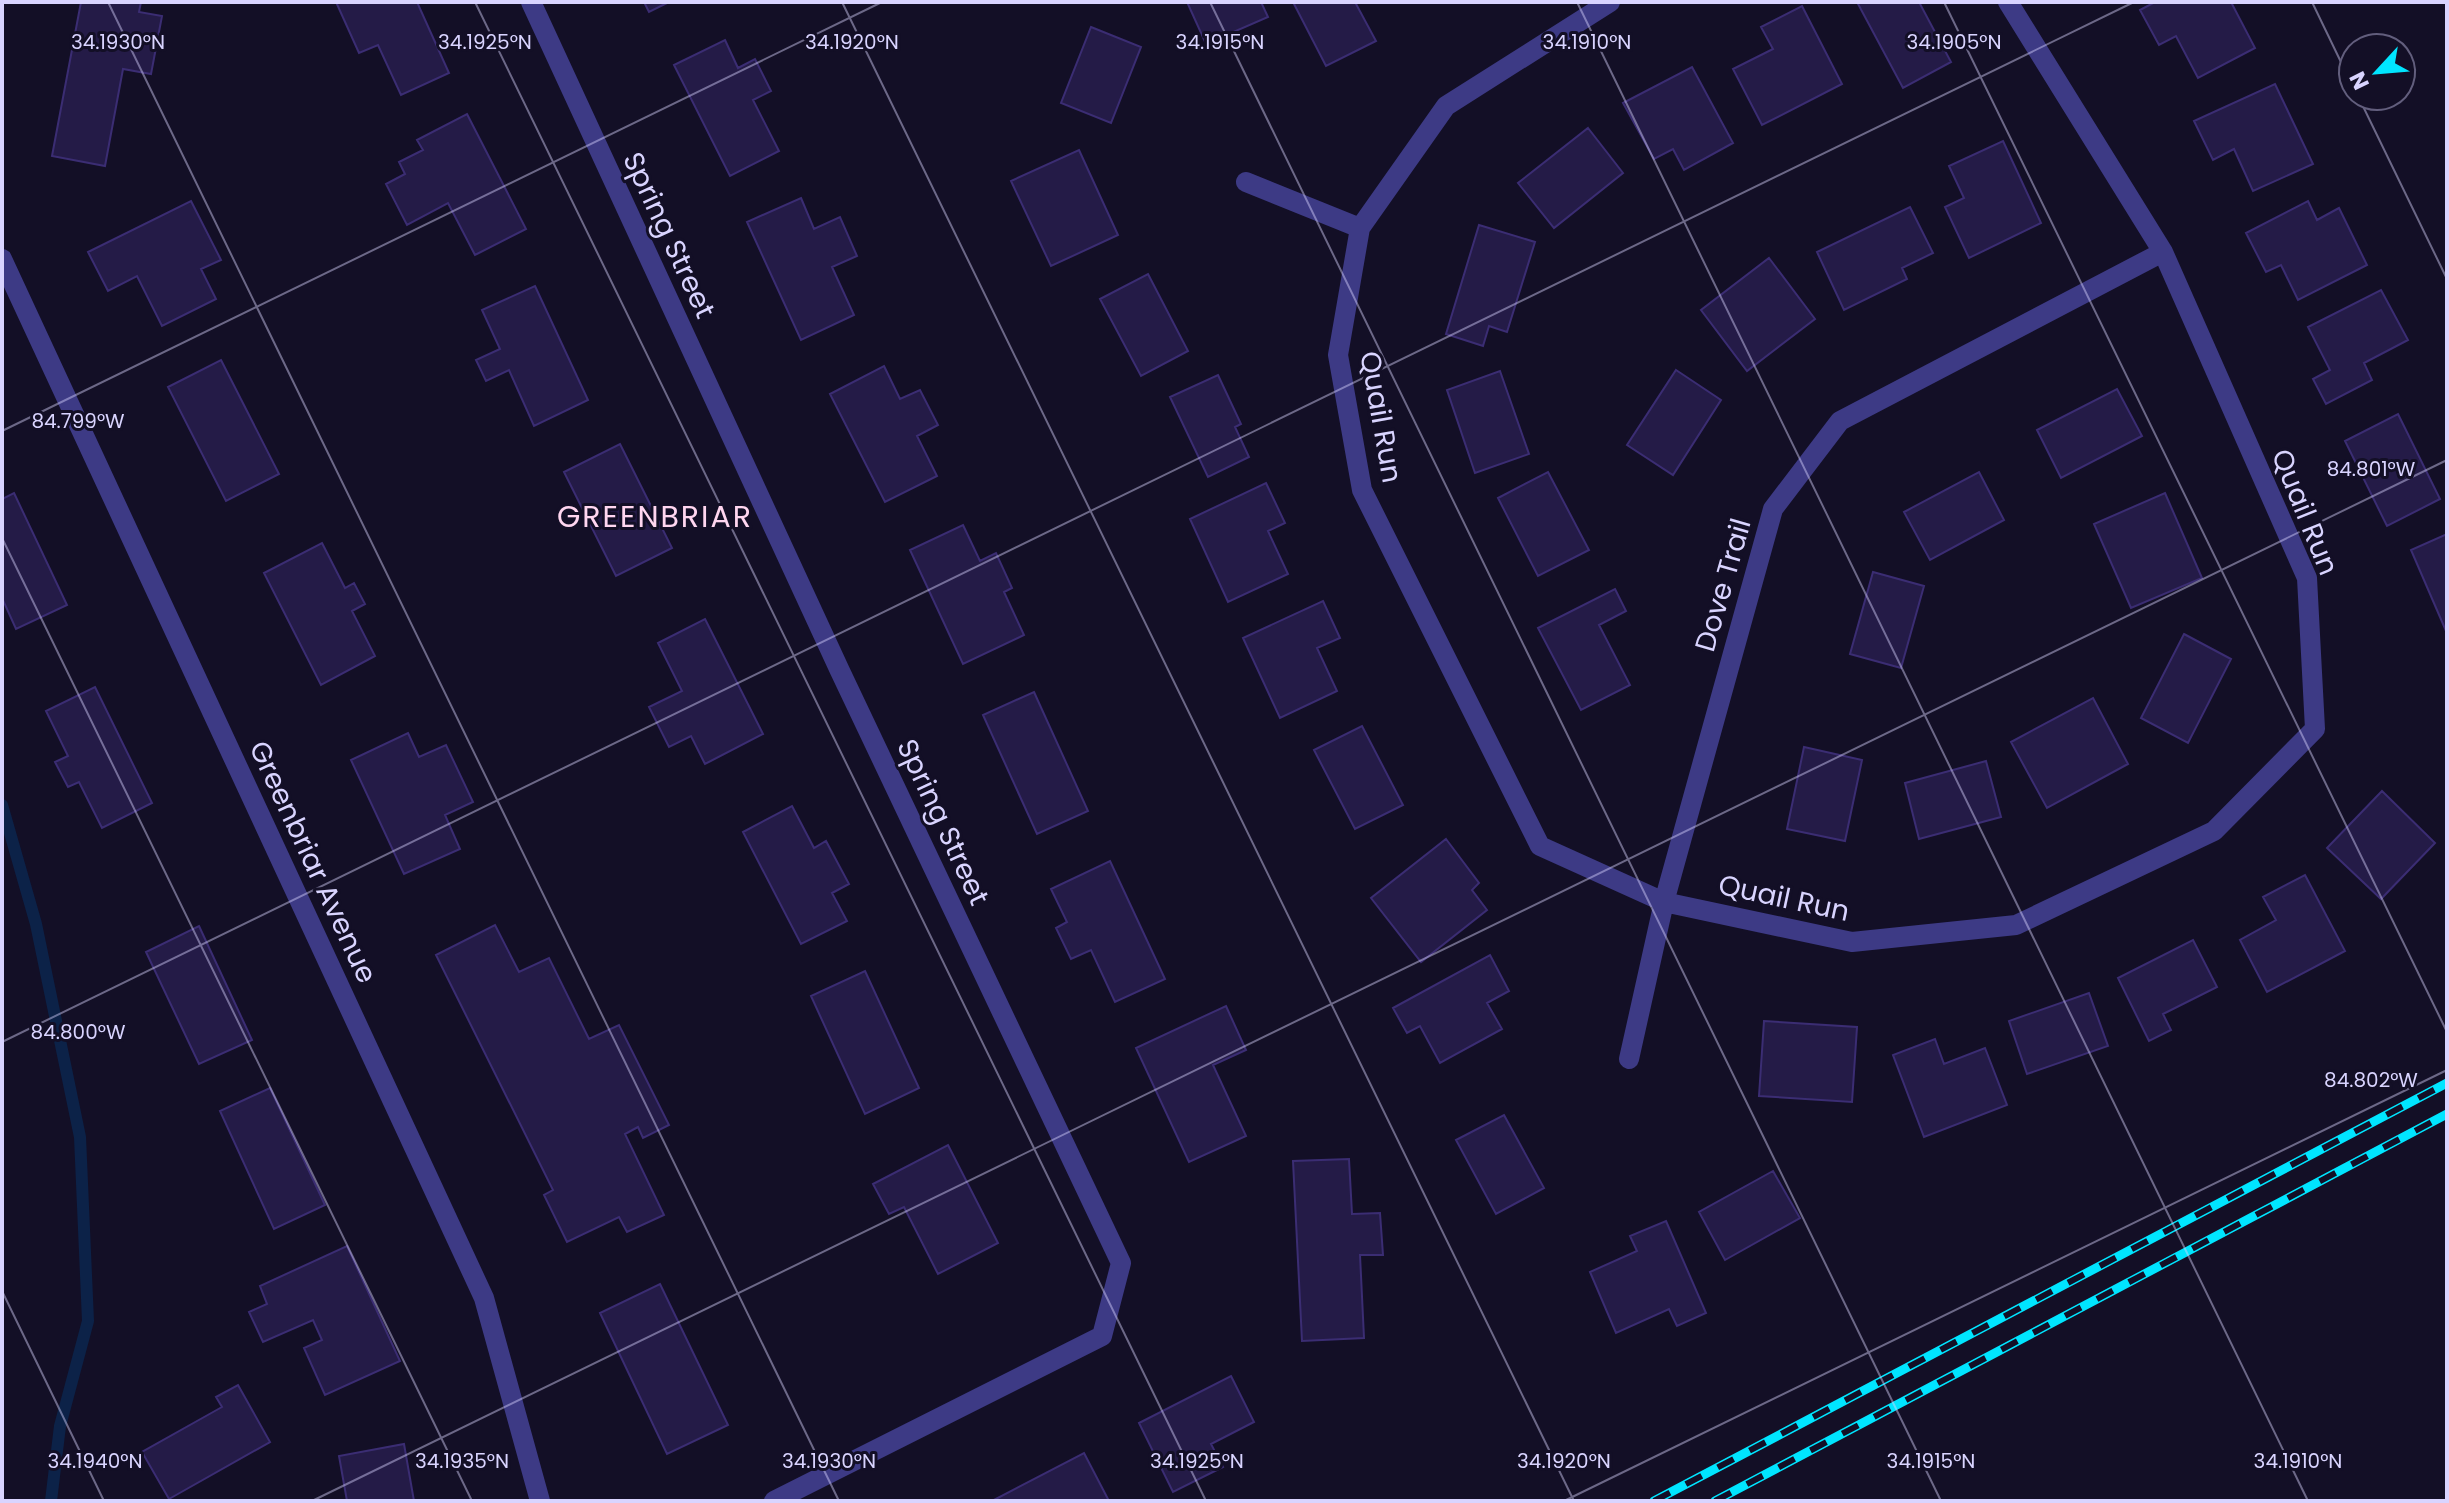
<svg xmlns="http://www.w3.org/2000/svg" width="2449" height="1503" font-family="Poppins,sans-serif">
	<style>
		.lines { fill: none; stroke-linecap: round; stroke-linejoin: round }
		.stream { stroke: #0c2248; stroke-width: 12 }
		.building { fill: #241b47; stroke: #3b2d73; stroke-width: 2 }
		.street { stroke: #3d3a85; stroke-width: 20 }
		.rail-casing { stroke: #00e5ff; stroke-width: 9 }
		.rail { stroke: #130f26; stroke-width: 6; stroke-dasharray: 18; stroke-linecap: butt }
		.ticks { fill: none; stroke: #d9d4ff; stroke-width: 2; stroke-opacity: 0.45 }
		.labels { text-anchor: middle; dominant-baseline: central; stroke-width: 6; stroke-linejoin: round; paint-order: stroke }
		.street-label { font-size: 28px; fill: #d9d4ff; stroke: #130f26 }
		.neighbourhood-label { font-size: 30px; letter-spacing: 2px; fill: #ffd6f0; stroke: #130f26 }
		.ticks-label { font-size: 20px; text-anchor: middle; fill: #d9d4ff; stroke: #130f26; stroke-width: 6; stroke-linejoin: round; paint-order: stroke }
	</style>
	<rect width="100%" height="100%" fill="#130f26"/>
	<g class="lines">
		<!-- stream -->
		<path class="stream" d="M2 805 36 924 80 1137 88 1321 60 1426 51 1501"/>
	</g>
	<!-- building -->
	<path class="building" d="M81 2H141L139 12 162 16 151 74 123 69 105 166 52 156Z
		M336 2H417L449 73 401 95 378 45 359 53Z
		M644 2H669L649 12Z
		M1187 2H1261L1268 17 1206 44Z
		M1293 2H1355L1376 41 1326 66Z
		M1857 2H1919L1951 62 1903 88Z
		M2155 2H2231L2255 48 2198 78 2176 36 2159 45 2140 10Z
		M1802 6 1842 84 1762 125 1733 69 1773 49 1761 27Z
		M1091 27 1141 47 1111 123 1061 103Z
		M725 40 738 68 755 59 771 91 753 100 779 151 730 176 674 65Z
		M1692 67 1733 143 1684 170 1673 149 1654 159 1623 103Z
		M2275 84 2313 164 2253 191 2234 149 2213 160 2194 121Z
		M467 114 526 229 475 255 448 203 407 225 386 184 405 174 399 162 423 150 417 140Z
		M1588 128 1623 173 1554 228 1518 183Z
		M2003 141 2041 223 1969 258 1945 207 1964 198 1949 166Z
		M1079 150 1118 235 1051 266 1011 181Z
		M801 198 814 229 840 217 857 256 832 267 854 315 801 340 747 222Z
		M191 201 221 260 201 269 216 299 162 326 137 276 108 291 88 252Z
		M2308 201 2317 220 2339 208 2367 265 2298 300 2281 265 2266 272 2246 233Z
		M1910 207 1933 253 1902 268 1907 279 1844 310 1817 252Z
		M1479 225 1535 242 1507 332 1489 326 1483 346 1446 334Z
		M1769 258 1815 319 1747 371 1701 310Z
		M1148 274 1188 351 1141 376 1100 299Z
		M535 286 588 400 534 426 509 370 486 381 476 360 500 349 482 310Z
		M2381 290 2408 340 2364 363 2372 380 2326 404 2313 379 2330 370 2308 327Z
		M221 360 279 474 226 501 168 387Z
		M884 366 900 399 920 390 938 425 917 436 937 476 885 502 830 394Z
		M1676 370 1721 400 1673 475 1627 445Z
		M1500 371 1529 454 1475 473 1447 390Z
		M1218 375 1241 424 1235 427 1249 457 1208 477 1170 397Z
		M2117 389 2142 436 2061 478 2037 430Z
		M2398 414 2440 499 2387 526 2345 441Z
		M620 444 672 548 616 576 564 472Z
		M1548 472 1589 550 1538 576 1498 498Z
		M1979 472 2004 520 1930 560 1904 512Z
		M1266 483 1285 523 1268 531 1288 574 1228 602 1190 519Z
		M14 493 67 605 16 629 2 598V499Z
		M2165 493 2202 578 2131 608 2094 524Z
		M963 525 980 561 996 553 1012 588 1004 592 1024 635 963 664 910 550Z
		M2447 534V631H2446L2411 550Z
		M322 543 345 588 354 583 365 604 352 611 375 656 321 685 264 573Z
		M1873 572 1924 586 1901 668 1850 654Z
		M1615 589 1626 611 1599 625 1630 685 1581 710 1538 628Z
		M1323 601 1340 638 1317 648 1337 691 1280 718 1243 638Z
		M705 619 763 734 705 764 691 736 669 747 649 707 682 691 658 643Z
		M2184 634 2231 659 2188 743 2141 718Z
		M95 687 152 803 102 828 79 782 68 787 55 762 68 756 46 711Z
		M1034 692 1088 811 1037 834 983 715Z
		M2093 698 2128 764 2047 808 2011 742Z
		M1362 726 1403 805 1355 829 1314 750Z
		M408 733 419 757 446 745 473 802 445 815 460 849 404 874 351 760Z
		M1804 747 1862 760 1845 841 1787 829Z
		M1986 761 2001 817 1919 839 1905 783Z
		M2382 791 2435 843 2381 899 2327 848Z
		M792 806 814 848 826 841 849 884 832 893 847 921 801 944 743 832Z
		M1446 839 1479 883 1472 890 1487 910 1421 962 1371 898Z
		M1110 861 1165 979 1115 1002 1091 950 1071 959 1056 928 1067 922 1051 889Z
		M2305 875 2345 951 2267 992 2240 940 2276 920 2263 897Z
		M495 925 519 972 549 958 589 1039 619 1025 669 1125 643 1138 638 1127 625 1134 664 1215 627 1232 619 1217 567 1242 544 1195 553 1190 436 955Z
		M199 926 252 1040 199 1064 146 952Z
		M2193 940 2217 987 2163 1014 2171 1030 2149 1041 2118 978Z
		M1490 955 1509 991 1487 1003 1502 1029 1440 1063 1420 1026 1407 1033 1393 1008Z
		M865 971 919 1088 865 1114 811 996Z
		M2089 993 2108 1046 2027 1074 2009 1021Z
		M1226 1006 1246 1050 1213 1065 1246 1136 1189 1162 1136 1048Z
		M1764 1021 1857 1027 1852 1102 1759 1096Z
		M1935 1039 1944 1064 1985 1048 2007 1105 1924 1137 1893 1055Z
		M270 1088 325 1205 274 1229 220 1111Z
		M1504 1115 1544 1188 1496 1214 1456 1140Z
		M948 1145 998 1243 938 1274 904 1207 889 1214 873 1184Z
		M1349 1159 1352 1214 1380 1213 1383 1255H1360L1364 1338 1302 1341 1293 1161Z
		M1773 1171 1800 1218 1725 1260 1699 1212Z
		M1666 1221 1706 1313 1677 1326 1669 1309 1616 1333 1590 1272 1637 1251 1630 1236Z
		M347 1246 400 1361 325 1395 304 1348 322 1340 313 1320 263 1342 249 1312 267 1304 260 1286Z
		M660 1284 728 1425 667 1454 600 1313Z
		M1231 1376 1254 1422 1211 1444 1223 1467 1173 1492 1139 1423Z
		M238 1385 270 1442 169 1499 142 1452 222 1407 216 1397Z
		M404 1444 414 1501H347L339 1456Z
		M1084 1453 1109 1501H992Z"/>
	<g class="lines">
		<!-- street -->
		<path class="street" d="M531 2 840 671 1121 1263 1102 1336 774 1501
			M1610 2 1446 106 1360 228 1338 355 1362 490 1540 846 1664 902 1852 942 2016 925 2214 831 2315 729 2307 578 2163 252 2008 2
			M1246 182 1360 228
			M2 259 484 1298 540 1501
			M1629 1059 1664 902 1773 509 1840 421 2163 252"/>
		<!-- rail casing -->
		<g class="rail-casing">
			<path id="rail" d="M1654 1501 2447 1083
				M1715 1501 2447 1114"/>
		</g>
		<!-- rail -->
		<use href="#rail" class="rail"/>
	</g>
	<!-- ticks -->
	<path class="ticks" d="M108 2 839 1501M475 2 1206 1501M842 2 1574 1501M1210 2 1941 1501M1577 2 2308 1501M1944 2 2447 1032M2312 2 2353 87M2358 96 2447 279M2 431 882 2M2 538 472 1501M2 1042 2134 2M2 1291 104 1501M312 1501 2447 460M1564 1501 2447 1070"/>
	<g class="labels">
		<!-- street labels -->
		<g class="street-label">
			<text transform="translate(669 235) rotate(65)">Spring Street</text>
			<text transform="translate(1381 417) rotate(80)">Quail Run</text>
			<text transform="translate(2305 512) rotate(68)">Quail Run</text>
			<text transform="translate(1723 585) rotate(-74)">Dove Trail</text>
			<text transform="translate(943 822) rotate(65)">Spring Street</text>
			<text transform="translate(313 862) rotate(65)">Greenbriar Avenue</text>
			<text transform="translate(1784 898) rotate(12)">Quail Run</text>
		</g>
		<!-- neighbourhood labels -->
		<g class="neighbourhood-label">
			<text x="655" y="516">GREENBRIAR</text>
		</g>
	</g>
	<g class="ticks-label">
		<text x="118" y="49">34.1930°N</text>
		<text x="485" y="49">34.1925°N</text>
		<text x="852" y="49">34.1920°N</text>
		<text x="1220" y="49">34.1915°N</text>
		<text x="1954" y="49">34.1905°N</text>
		<text x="1587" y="49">34.1910°N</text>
		<text x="78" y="428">84.799°W</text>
		<text x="2371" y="476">84.801°W</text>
		<text x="78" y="1039">84.800°W</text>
		<text x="2371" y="1087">84.802°W</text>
		<text x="95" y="1468">34.1940°N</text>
		<text x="462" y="1468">34.1935°N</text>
		<text x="829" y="1468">34.1930°N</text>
		<text x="1197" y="1468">34.1925°N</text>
		<text x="1564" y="1468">34.1920°N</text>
		<text x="1931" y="1468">34.1915°N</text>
		<text x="2298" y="1468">34.1910°N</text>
	</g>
	<!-- border -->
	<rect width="2449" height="1503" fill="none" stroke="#d9d4ff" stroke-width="8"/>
	<!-- north arrow -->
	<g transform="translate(2377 72) rotate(244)"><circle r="38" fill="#130f26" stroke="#625e7d" stroke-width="2"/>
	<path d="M0-6L14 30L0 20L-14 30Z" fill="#00e5ff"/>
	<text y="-12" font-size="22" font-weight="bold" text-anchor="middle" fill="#d9d4ff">N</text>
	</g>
</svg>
